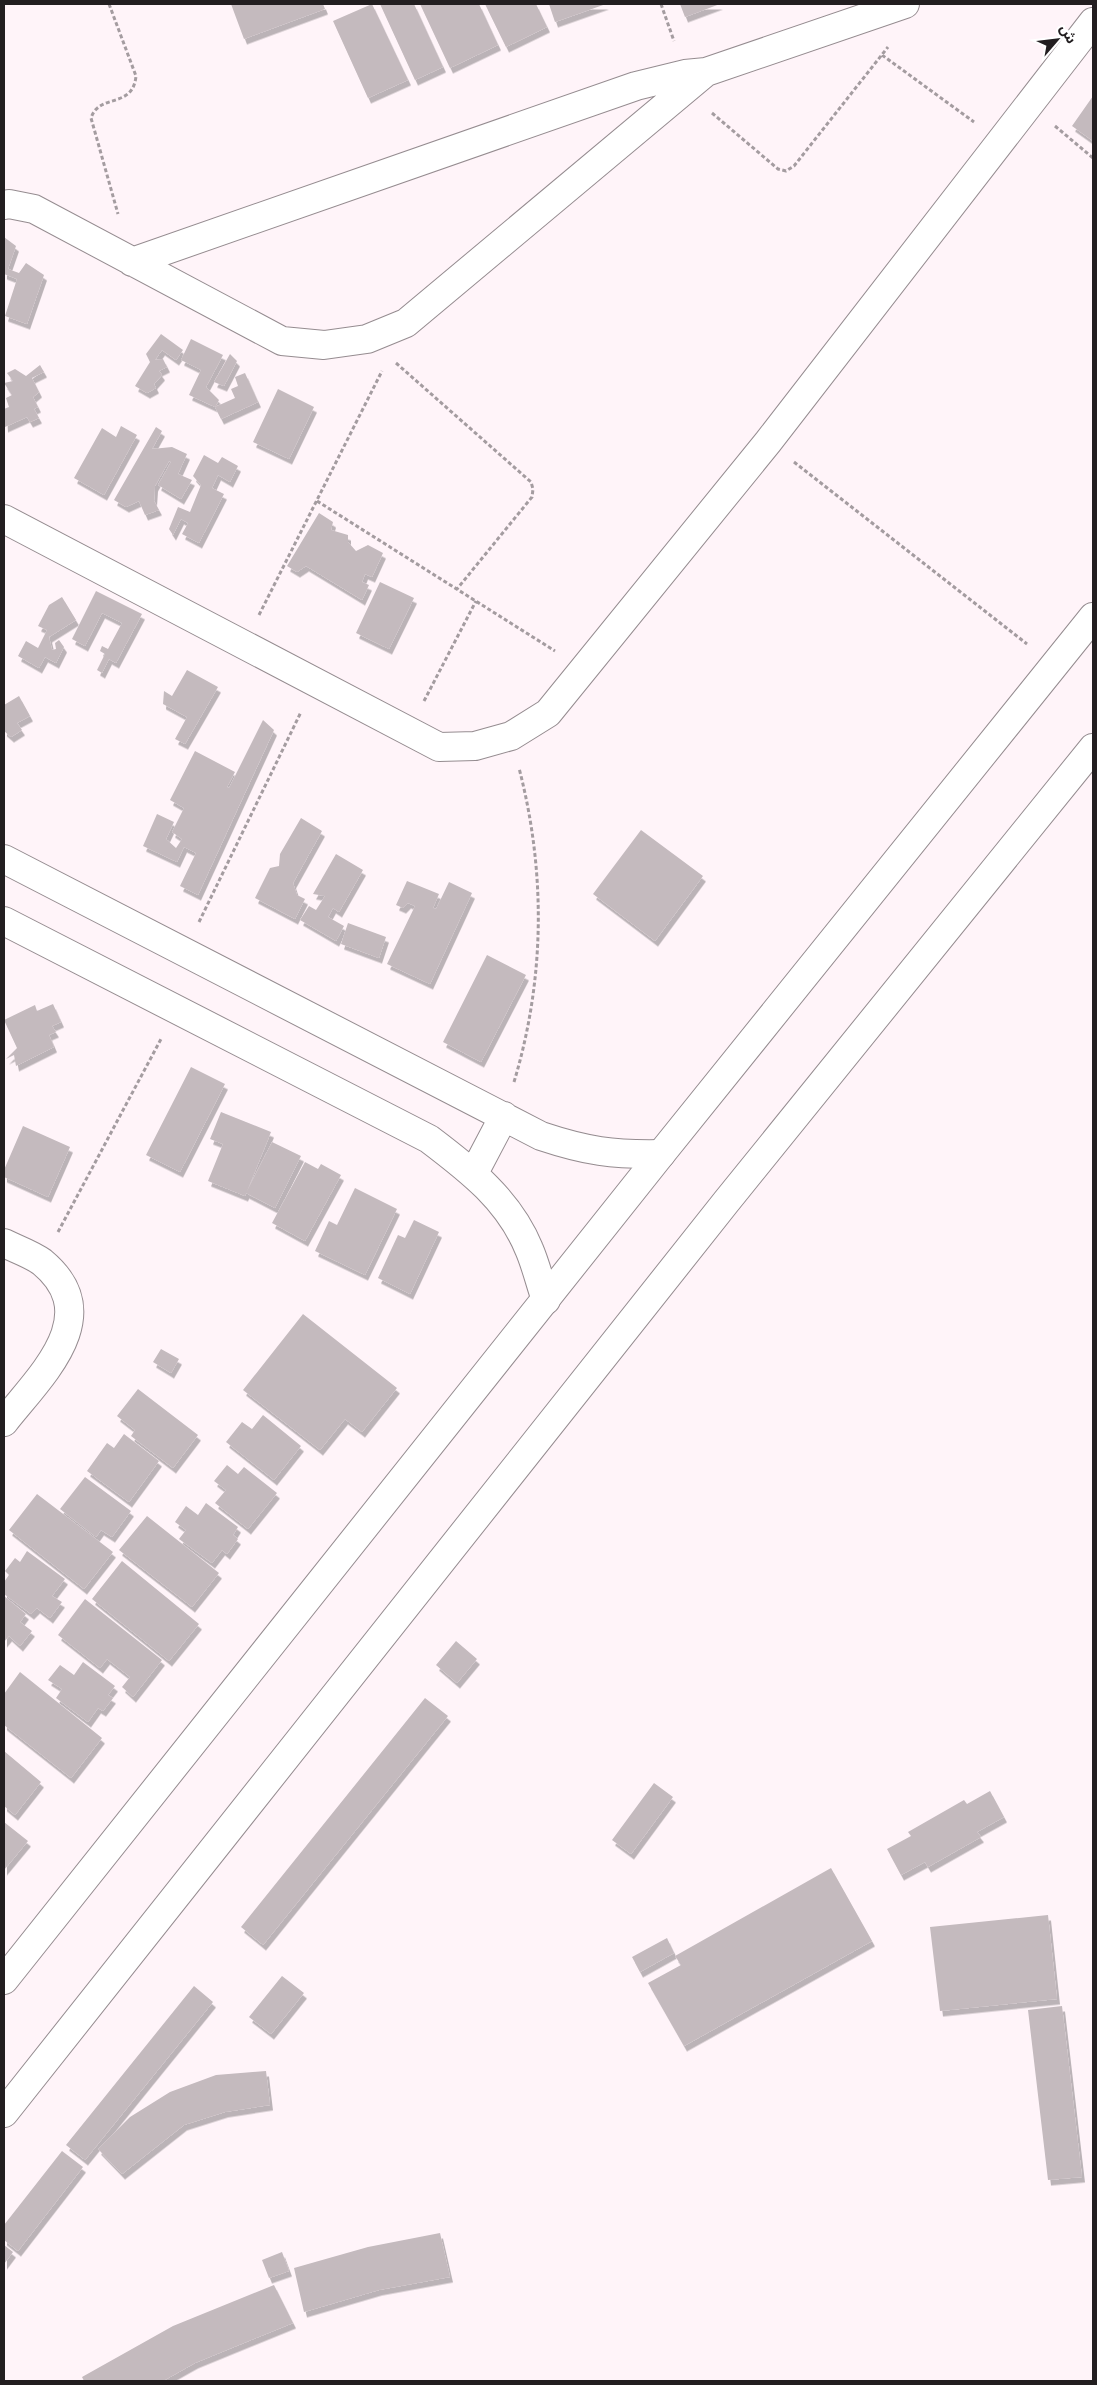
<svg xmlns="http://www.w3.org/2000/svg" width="1097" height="2385" font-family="Barlow,'Noto Sans Arabic',sans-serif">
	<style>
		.building { fill: #c4babe; filter: url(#shadow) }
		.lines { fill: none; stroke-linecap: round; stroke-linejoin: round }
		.minor-casing { stroke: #958c90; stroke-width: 30 }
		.tertiary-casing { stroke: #958c90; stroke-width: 30 }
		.path { stroke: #a49ca0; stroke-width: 3; stroke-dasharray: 4 2.5; stroke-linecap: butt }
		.minor { stroke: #fff; stroke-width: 28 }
		.tertiary { stroke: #fff; stroke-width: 28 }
	</style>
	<defs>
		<filter id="shadow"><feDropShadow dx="3" dy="5.5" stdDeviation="0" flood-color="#0004"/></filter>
	</defs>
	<rect width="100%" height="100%" fill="#fff4f9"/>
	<!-- building -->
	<path class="building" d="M231 4H323L325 9 244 39Z
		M372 4 408 80 368 98 333 21Z
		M380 4H414L443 67 415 80Z
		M420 4H479L498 45 450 68Z
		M485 4H536L547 27 506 47Z
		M549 4H606L555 22Z
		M680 4H720L685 17Z
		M1093 96V141L1072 126Z
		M4 237 16 246 8 269 19 273 26 263 44 275 27 324 5 316 17 279 4 274Z
		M161 334 183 350 176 360 162 350 155 360 163 359 167 367 159 371 162 375 154 384 156 388 147 393 135 386 150 362 146 354Z
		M191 339 223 355 206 387 219 400 215 407 189 395 201 370 181 360Z
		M230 354 237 361 224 386 214 382Z
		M40 365 44 372 32 378 39 392 33 397 38 407 34 409 39 418 30 422 27 417 5 427 4 409 9 407 6 398 12 395 4 383 13 381 7 373 15 369 26 376Z
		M245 373 258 402 221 419 215 407 235 398 231 389 238 386 235 377Z
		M278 389 314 407 289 459 253 442Z
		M121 426 137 435 104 495 74 478 102 428 116 437Z
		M156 427 162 431 152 449 172 447 187 454 178 474 192 480 181 499 158 485 171 462 169 461 155 486 154 501 159 510 145 515 139 501 126 507 114 500Z
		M204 455 218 463 222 457 238 466 230 482 218 475 212 488 224 494 199 543 182 534 188 523 181 519 173 535 169 529 178 507 190 512 201 485 193 476Z
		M319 513 333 522 331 530 348 535V542L356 551 368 545 383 553 372 577 365 574 362 582 369 585 362 600 306 566 297 572 287 566Z
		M380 582 414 598 389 649 356 633Z
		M96 591 142 614 116 663 109 659 102 673 97 670 105 654 100 651 102 646 108 649 122 623 102 613 85 646 72 639Z
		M62 597 76 620 49 637 52 650 56 649 55 643 59 640 64 647 56 663 45 657 39 668 18 656 26 641 38 648 47 630 38 626 49 605Z
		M187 670 218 687 185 744 175 739 187 717 163 704 164 691 172 696Z
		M19 696 30 716 17 723 22 730 11 737 4 731V705Z
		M263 720 274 730 198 895 180 886 196 853 184 847 177 862 143 846 157 814 174 822 166 839 176 848 182 839 172 832 184 808 170 800 195 751 235 772 227 787 229 788Z
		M301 818 322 831 293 883 297 895 305 899 295 919 255 898 270 868 279 866 280 854Z
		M641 830 703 876 655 941 593 894Z
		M336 854 363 870 339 912 333 908 328 917 344 926 336 941 300 920 309 906 316 910 325 896 313 894Z
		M407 881 439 894 433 908 436 909 449 882 472 893 430 984 387 964 415 906 408 903 403 908 396 905Z
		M348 923 386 937 379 958 341 944Z
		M487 955 526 975 481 1062 443 1042Z
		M53 1004 61 1022 52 1026 56 1032 49 1035 54 1047 16 1066 14 1055 6 1059 17 1048 4 1020 35 1005 37 1011Z
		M191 1067 225 1084 180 1172 146 1155Z
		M221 1112 271 1132 245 1196 208 1181 223 1144 210 1139Z
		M23 1126 70 1147 48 1197 4 1177V1170Z
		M272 1142 301 1156 275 1208 246 1193Z
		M305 1162 318 1169 321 1164 341 1175 305 1241 272 1223Z
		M355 1188 397 1209 365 1275 315 1251 329 1221 337 1225Z
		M414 1220 439 1232 410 1294 378 1278 398 1235 405 1238Z
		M303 1314 397 1388 362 1432 345 1419 320 1450 243 1390Z
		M161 1349 179 1359 171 1373 153 1362Z
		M138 1389 198 1435 173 1468 131 1436 135 1430 117 1416Z
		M263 1415 301 1446 274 1480 226 1442 242 1422 252 1429Z
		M124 1434 159 1461 129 1502 87 1471 107 1443 114 1448Z
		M227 1465 238 1474 244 1467 277 1493 248 1529 215 1503 226 1490 214 1481Z
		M85 1477 131 1511 112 1537 101 1530 96 1537 60 1509Z
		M37 1494 113 1552 84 1589 9 1530Z
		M206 1503 238 1527 233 1535 238 1539 227 1554 222 1550 212 1563 179 1539 186 1530 175 1522 186 1506 198 1515Z
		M147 1516 219 1573 192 1607 119 1550Z
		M27 1551 65 1579 52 1596 62 1602 50 1618 37 1608 31 1614 4 1594V1582L9 1575 5 1571 15 1558 20 1562Z
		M122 1561 199 1624 169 1661 92 1599Z
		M4 1596 26 1614 20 1622 32 1631 20 1646 9 1636 4 1642Z
		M85 1599 162 1660 133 1697 122 1687 130 1677 107 1659 100 1668 58 1635Z
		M456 1641 477 1659 457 1683 436 1665Z
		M83 1662 115 1686 108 1695 113 1698 103 1711 98 1708 88 1722 56 1698 62 1689 48 1680 60 1665 74 1675Z
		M20 1672 102 1738 71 1778 4 1725V1694Z
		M425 1698 448 1716 263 1945 241 1927Z
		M4 1751 41 1782 15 1815 4 1806Z
		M654 1783 673 1797 631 1854 612 1840Z
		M990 1791 1004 1817 977 1832 981 1837 928 1867 925 1862 901 1875 887 1849 911 1836 908 1832 964 1800 967 1804Z
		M4 1822 28 1841 4 1870Z
		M831 1868 872 1941 684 2046 648 1983 681 1965 675 1956Z
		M1048 1915 1057 1999 940 2011 930 1927Z
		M667 1938 674 1953 640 1972 632 1957Z
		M282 1976 304 1993 271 2034 249 2017Z
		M194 1986 213 2002 85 2160 66 2145Z
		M1062 2006 1082 2177 1048 2180 1028 2010Z
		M266 2071 270 2105 225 2112 184 2125 122 2174 98 2149 130 2117 170 2092 216 2075Z
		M62 2151 83 2167 18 2251 4 2240V2225Z
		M440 2233 450 2277 379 2290 304 2312 294 2268 368 2247Z
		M4 2245 13 2252 4 2264Z
		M282 2252 289 2271 269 2278 262 2260Z
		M274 2285 293 2323 195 2363 163 2381H84L82 2377 173 2326Z"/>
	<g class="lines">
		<!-- minor casing -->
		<g class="minor-casing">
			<path id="minor" d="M4 205 9 204 34 209 282 341 324 345 367 339 406 323 706 72 905 4
				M132 262 636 86 685 74 706 72
				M4 519 439 747 475 746 511 736 548 713 768 442 1093 22
				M4 859 541 1136C586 1151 613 1155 661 1154
				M4 921 429 1139C470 1170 509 1200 529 1249 536 1265 540 1283 546 1300
				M474 1173 504 1116
				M4 1243C16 1249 31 1254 42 1262 107 1316 40 1376 4 1422"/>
		</g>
		<!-- tertiary casing -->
		<g class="tertiary-casing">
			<path id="tertiary" d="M4 1980 661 1154 1093 617
				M4 2113 726 1202 1093 748"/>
		</g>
		<!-- path -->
		<path class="path" d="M109 4 136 76C133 109 99 93 91 118L118 214
			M661 4 674 41
			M882 55 974 122
			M712 113 778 169 786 171 794 166 888 47
			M1055 126 1093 158
			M396 363 531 482 533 489 532 497 457 589
			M794 462 1027 644
			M317 501 555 651
			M259 615 382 371
			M424 701 476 601
			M199 922 301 712
			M514 1082C545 979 546 872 519 768
			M58 1232 161 1039"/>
		<!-- minor -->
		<use href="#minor" class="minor"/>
		<!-- tertiary -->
		<use href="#tertiary" class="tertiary"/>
	</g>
	<!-- border -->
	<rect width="1097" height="2385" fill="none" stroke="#221e20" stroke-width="10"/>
	<!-- north arrow -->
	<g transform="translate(1057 40) rotate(62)" stroke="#ffffff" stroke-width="4" paint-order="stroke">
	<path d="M0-4L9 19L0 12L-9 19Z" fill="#221e20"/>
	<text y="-8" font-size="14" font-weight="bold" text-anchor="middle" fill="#221e20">ش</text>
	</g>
</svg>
